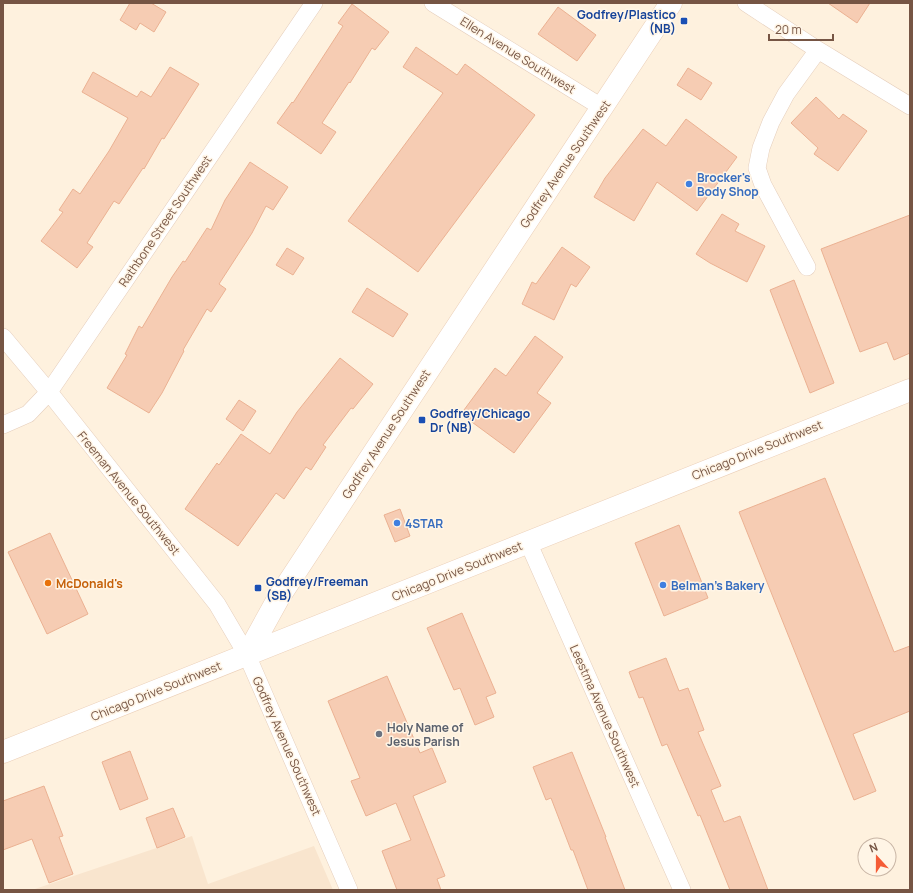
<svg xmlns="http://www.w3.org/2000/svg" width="913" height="893" font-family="Manrope,sans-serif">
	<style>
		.residential { fill: #f9e5ce }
		.building { fill: #f6ccb3; stroke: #ebb192 }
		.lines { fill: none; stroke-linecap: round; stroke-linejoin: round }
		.street-casing { stroke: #e5cebc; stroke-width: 18 }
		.secondary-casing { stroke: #ebcfb8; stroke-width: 23 }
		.street { stroke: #fff; stroke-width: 17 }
		.secondary { stroke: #fff; stroke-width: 22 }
		.transit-dot { fill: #1a4fb4; stroke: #fff5e6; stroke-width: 1.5 }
		.shop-dot { fill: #3f7fe0; stroke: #fff5e6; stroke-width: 1.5 }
		.food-dot { fill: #e8710a; stroke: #fff5e6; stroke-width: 1.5 }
		.worship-dot { fill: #6b7280; stroke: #fff5e6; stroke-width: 1.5 }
		.labels { text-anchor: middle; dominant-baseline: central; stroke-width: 3; stroke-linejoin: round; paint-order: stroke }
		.transit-label { font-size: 12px; font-weight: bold; fill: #164399; stroke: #fff5e6; text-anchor: start }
		.street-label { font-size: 12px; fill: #765544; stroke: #fff5e6 }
		.shop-label { font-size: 12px; font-weight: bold; fill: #366cbe; stroke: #fff5e6; text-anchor: start }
		.food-label { font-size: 12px; font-weight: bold; fill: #c56008; stroke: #fff5e6; text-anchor: start }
		.worship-label { font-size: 12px; font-weight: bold; fill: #5b616d; stroke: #fff5e6; text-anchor: start }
	</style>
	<rect width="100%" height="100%" fill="#fef1de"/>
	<!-- residential -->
	<path class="residential" d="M192 836 208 884 314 846 333 890H32Z"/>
	<!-- building -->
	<path class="building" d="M130 3H151L166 12 154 32 140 23 136 30 120 20Z
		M828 3H870L857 23Z
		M352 4 389 32 375 50 372 48 350 83 349 82 322 123 336 132 321 154 277 123 292 102 293 103 343 26 338 23Z
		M558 7 596 35 577 61 538 34Z
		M416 47 457 75 465 64 535 115 418 272 348 221 443 93 403 67Z
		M170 67 199 84 164 139 162 138 144 169 143 168 119 204 114 201 87 243 93 247 77 268 41 241 63 212 59 210 73 189 80 194 109 151 128 118 82 92 93 72 137 97 141 91 151 97Z
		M688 68 712 83 701 100 677 85Z
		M816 97 839 119 843 114 867 131 838 171 814 154 818 148 791 123Z
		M686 119 737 157 697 211 657 182 634 221 594 197 605 178 643 129 666 146Z
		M250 162 288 187 273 210 266 206 252 233 219 284 226 289 211 312 207 309 183 350 184 351 162 393 149 413 107 388 127 355 125 354 139 326 142 328 172 277 183 261 185 262 207 228 211 230 225 200Z
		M722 214 739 224 735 231 765 246 747 282 710 263 696 254Z
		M910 215V353L894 360 887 342 860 352 821 249Z
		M562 247 590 267 576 287 571 284 554 320 522 304 532 282 536 284Z
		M287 248 304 258 293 275 276 265Z
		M794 280 834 383 810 393 770 290Z
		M367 288 408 314 393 337 352 312Z
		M535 336 563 357 537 393 551 403 514 453 461 414 495 368 506 376Z
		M340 358 373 384 353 409 351 408 323 445 326 447 311 470 306 467 284 499 276 493 238 546 185 509 217 463 219 465 241 434 270 454 297 412Z
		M239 400 256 411 243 431 226 419Z
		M825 478 894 652 910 646V711L853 734 876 791 854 800 739 512Z
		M400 509 410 536 395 542 384 515Z
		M679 525 708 598 664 616 635 543Z
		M50 533 88 614 47 634 8 552Z
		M462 613 496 693 486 697 494 717 475 725 460 688 454 690 427 628Z
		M666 658 679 691 688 688 704 730 698 732 721 786 711 790 724 822 740 816 768 890H730L700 815 698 816 667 744 662 746 643 697 639 698 629 672Z
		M387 676 420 753 432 748 446 782 413 796 445 876 437 879 441 890H397L382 851 411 840 396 803 366 816 351 781 360 778 328 701Z
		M130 751 148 799 120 810 102 762Z
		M572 752 606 837H605L625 890H588L573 850H571L551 798 546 800 533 767Z
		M44 786 63 836 59 837 73 874 49 883 32 839 3 850V801Z
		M173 808 185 837 157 848 146 818Z"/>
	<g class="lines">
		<!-- street casing -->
		<g class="street-casing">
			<path id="street" d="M433 3 603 108
				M746 3 818 50 910 106
				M807 267 763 185 757 168 761 148 771 122 786 94 818 50
				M3 337 49 392 217 604 247 655 349 890
				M3 425 28 414 49 392 314 3
				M528 542 682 890"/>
		</g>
		<!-- secondary casing -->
		<g class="secondary-casing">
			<path id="secondary" d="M247 655 279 597 373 454 671 3
				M3 752 910 390"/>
		</g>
		<!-- street -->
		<use href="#street" class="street"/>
		<!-- secondary -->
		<use href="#secondary" class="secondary"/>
	</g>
	<!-- markers -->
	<g class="transit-dot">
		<rect x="680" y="17" width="8" height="8" rx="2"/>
		<rect x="418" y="416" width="8" height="8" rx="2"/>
		<rect x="254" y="584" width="8" height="8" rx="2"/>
	</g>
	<g class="shop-dot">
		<circle cx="689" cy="184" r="4"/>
		<circle cx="397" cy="523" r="4"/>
		<circle cx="663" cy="585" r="4"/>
	</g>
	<circle class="food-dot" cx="48" cy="583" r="4"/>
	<circle class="worship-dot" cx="379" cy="734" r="4"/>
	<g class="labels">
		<!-- transit labels -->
		<g class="transit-label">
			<text x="676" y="14" text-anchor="end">Godfrey/Plastico<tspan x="676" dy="14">(NB)</tspan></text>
			<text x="430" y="413">Godfrey/Chicago<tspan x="430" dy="14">Dr (NB)</tspan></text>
			<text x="266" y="581">Godfrey/Freeman<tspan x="266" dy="14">(SB)</tspan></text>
		</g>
		<!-- street labels -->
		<g class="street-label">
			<text transform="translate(518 55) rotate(32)">Ellen Avenue Southwest</text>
			<text transform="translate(565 164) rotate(-56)">Godfrey Avenue Southwest</text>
			<text transform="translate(165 221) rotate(-56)">Rathbone Street Southwest</text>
			<text transform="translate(386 434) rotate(-57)">Godfrey Avenue Southwest</text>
			<text transform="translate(757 450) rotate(-22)">Chicago Drive Southwest</text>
			<text transform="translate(129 493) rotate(51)">Freeman Avenue Southwest</text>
			<text transform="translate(457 571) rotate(-22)">Chicago Drive Southwest</text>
			<text transform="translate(156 691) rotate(-22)">Chicago Drive Southwest</text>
			<text transform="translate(605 716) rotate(66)">Leestma Avenue Southwest</text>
			<text transform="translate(287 746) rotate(66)">Godfrey Avenue Southwest</text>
		</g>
		<!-- shop labels -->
		<g class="shop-label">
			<text x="697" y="177">Brocker's<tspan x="697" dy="14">Body Shop</tspan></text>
			<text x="405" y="523">4STAR</text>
			<text x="671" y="585">Belman's Bakery</text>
		</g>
		<!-- food labels -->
		<g class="food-label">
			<text x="56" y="583">McDonald's</text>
		</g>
		<!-- worship labels -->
		<g class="worship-label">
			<text x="387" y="727">Holy Name of<tspan x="387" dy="14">Jesus Parish</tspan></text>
		</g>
	</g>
	<!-- border -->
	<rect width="913" height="893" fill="none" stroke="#765544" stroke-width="8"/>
	<!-- north arrow -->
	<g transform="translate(877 857) rotate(339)"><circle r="19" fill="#fff5e6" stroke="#c8b5a5"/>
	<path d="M0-3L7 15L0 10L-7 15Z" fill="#f55c36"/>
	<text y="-6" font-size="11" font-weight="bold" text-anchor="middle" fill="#765544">N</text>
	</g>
	<!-- scale -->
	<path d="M769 34v6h64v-6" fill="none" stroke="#765544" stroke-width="2"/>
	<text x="775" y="34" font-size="12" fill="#765544" stroke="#fff5e6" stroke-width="3" paint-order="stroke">20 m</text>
</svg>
